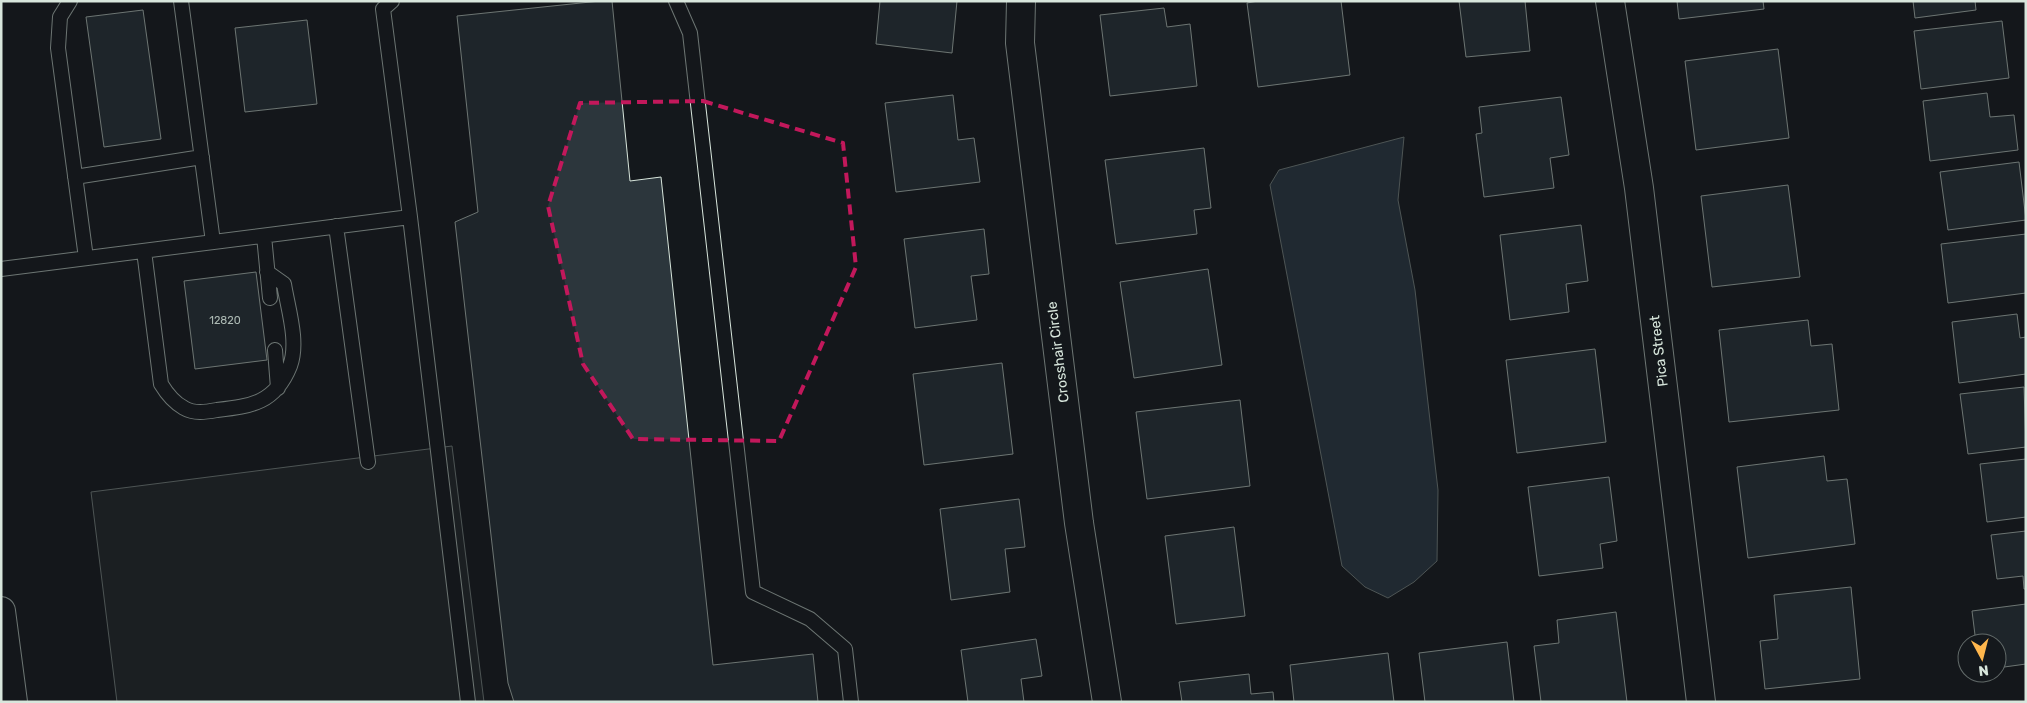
<svg xmlns="http://www.w3.org/2000/svg" width="2027" height="703" font-family="Rubik,sans-serif">
	<style>
		.parking { fill: #24282b; stroke: #939e99 }
		.water { fill: #2f3f4d; stroke: #939e99 }
		.building { fill: #2c363c; stroke: #d8e6dc }
		.lines { fill: none; stroke-linecap: round; stroke-linejoin: round }
		.lane-casing { stroke: #d8e6dc; stroke-width: 16 }
		.street-casing { stroke: #d8e6dc; stroke-width: 30 }
		.primary-casing { stroke: #d8e6dc; stroke-width: 30 }
		.lane { stroke: #14181c; stroke-width: 14 }
		.street { stroke: #14181c; stroke-width: 28 }
		.primary { stroke: #14181c; stroke-width: 28 }
		.marked { fill: none; stroke: #c2185b; stroke-width: 4; stroke-dasharray: 10 6; stroke-linejoin: round }
		.labels { text-anchor: middle; dominant-baseline: central; stroke-width: 4; stroke-linejoin: round; paint-order: stroke }
		.number-label { font-size: 11px; fill: #adbab4 }
		.street-label { font-size: 14px; fill: #d8e6dc; stroke: #14181c }
	</style>
	<rect width="100%" height="100%" fill="#14181c"/>
	<!-- parking -->
	<path class="parking" d="M452 446 484 702H117L91 492Z"/>
	<!-- water -->
	<path class="water" d="M1404 137 1398 200 1415 290 1438 490 1437 561 1414 582 1388 598 1365 587 1342 566 1270 185 1279 170Z"/>
	<!-- building -->
	<path class="building" d="M600 1H612L630 181 661 177 713 665 813 654 818 702H514L508 683 455 222 478 212 457 16Z
		M880 1H957L952 53 876 44Z
		M1258 1H1341L1350 75 1258 87 1247 3Z
		M1459 1H1525L1530 51 1466 57Z
		M1677 1H1763L1764 9 1679 19Z
		M1913 1H1975L1976 10 1915 18Z
		M1164 8 1167 27 1190 24 1197 86 1110 96 1100 15Z
		M143 10 161 139 104 147 86 17Z
		M307 20 317 104 245 112 235 28Z
		M2002 21 2009 78 1921 89 1914 31Z
		M1778 49 1789 138 1696 150 1685 61Z
		M1987 93 1990 117 2014 115 2018 150 1930 161 1923 101Z
		M953 95 958 140 974 138 980 182 896 192 885 103Z
		M1561 97 1569 155 1550 158 1554 188 1484 197 1476 134 1482 133 1479 107Z
		M1204 148 1211 208 1194 210 1197 234 1116 244 1105 160Z
		M2019 162 2026 220 1948 230 1940 172Z
		M1788 185 1800 277 1712 287 1701 196Z
		M1581 225 1588 281 1566 284 1569 312 1510 320 1500 235Z
		M984 229 989 274 971 276 977 320 915 328 904 239Z
		M2026 234V293L1948 303 1941 244Z
		M1208 269 1222 365 1134 378 1120 282Z
		M256 272 267 360 195 369 184 281Z
		M2017 314 2020 338 2026 337V374L1959 383 1952 322Z
		M1808 320 1811 346 1832 344 1839 410 1729 422 1719 330Z
		M1595 349 1606 442 1517 453 1506 360Z
		M1002 363 1013 454 924 465 913 374Z
		M2024 387 2026 447 1968 454 1960 394Z
		M1240 400 1250 486 1147 499 1136 412Z
		M1824 456 1827 481 1847 479 1855 544 1748 558 1737 467Z
		M2026 459V517L1987 522 1980 464Z
		M1609 477 1617 541 1600 544 1603 568 1539 576 1528 487Z
		M1019 499 1025 547 1005 549 1010 592 951 600 940 509Z
		M1234 527 1245 616 1176 624 1165 536Z
		M2026 531V589H2024L2023 576 1997 579 1991 535Z
		M1851 587 1860 679 1765 689 1760 641 1778 639 1774 595Z
		M2026 604V664L1997 668V643H1976L1972 611Z
		M1616 612 1627 702H1541L1534 646 1559 643 1557 620Z
		M1036 639 1042 676 1021 679 1024 702H968L961 650Z
		M1507 642 1514 702H1425L1419 653Z
		M1388 653 1394 702H1294L1290 665Z
		M1249 674 1251 694 1273 692 1274 702H1182L1179 682Z"/>
	<g class="lines">
		<!-- lane casing -->
		<g class="lane-casing">
			<path id="lane" d="M70 1 60 17 58 48 86 258
				M181 1 213 242
				M676 1 690 33 753 592 810 619 845 649 851 702
				M75 177 202 157
				M410 217 468 702
				M336 226 368 462
				M264 236 270 298
				M144 251 161 384C167 394 173 402 184 408 194 414 206 412 217 410 252 406 275 403 290 366 299 342 288 309 284 284L267 272
				M1 269 410 217 383 9 392 1
				M275 350 278 388"/>
		</g>
		<!-- street casing -->
		<g class="street-casing">
			<path id="street" d="M1021 1 1020 43 1079 523 1107 702
				M1610 1 1639 188 1701 702"/>
		</g>
		<!-- primary casing -->
		<g class="primary-casing">
			<path id="primary" d="M1 611 13 702"/>
		</g>
		<!-- lane -->
		<use href="#lane" class="lane"/>
		<!-- street -->
		<use href="#street" class="street"/>
		<!-- primary -->
		<use href="#primary" class="primary"/>
	</g>
	<!-- marked area -->
	<path d="M0 0H2027V703H0ZM703 101 843 143 856 267 779 441 633 439 583 364 548 206 580 103Z" fill="#14181c" fill-opacity=".55" fill-rule="evenodd"/>
	<path class="marked" d="M703 101 843 143 856 267 779 441 633 439 583 364 548 206 580 103Z"/>
	<g class="labels">
		<!-- number labels -->
		<g class="number-label">
			<text x="225" y="320">12820</text>
		</g>
		<!-- street labels -->
		<g class="street-label">
			<text transform="translate(1659 351) rotate(-97)">Pica Street</text>
			<text transform="translate(1058 352) rotate(-97)">Crosshair Circle</text>
		</g>
	</g>
	<!-- border -->
	<rect width="2027" height="703" fill="none" stroke="#d8e6dc" stroke-width="5"/>
	<!-- north arrow -->
	<g transform="translate(1982 658) rotate(173)"><circle r="24" fill="#14181c" stroke="#626a69"/>
	<path d="M0-4L9 19L0 12L-9 19Z" fill="#ffb74d"/>
	<text y="-8" font-size="14" font-weight="bold" text-anchor="middle" fill="#d8e6dc">N</text>
	</g>
</svg>
